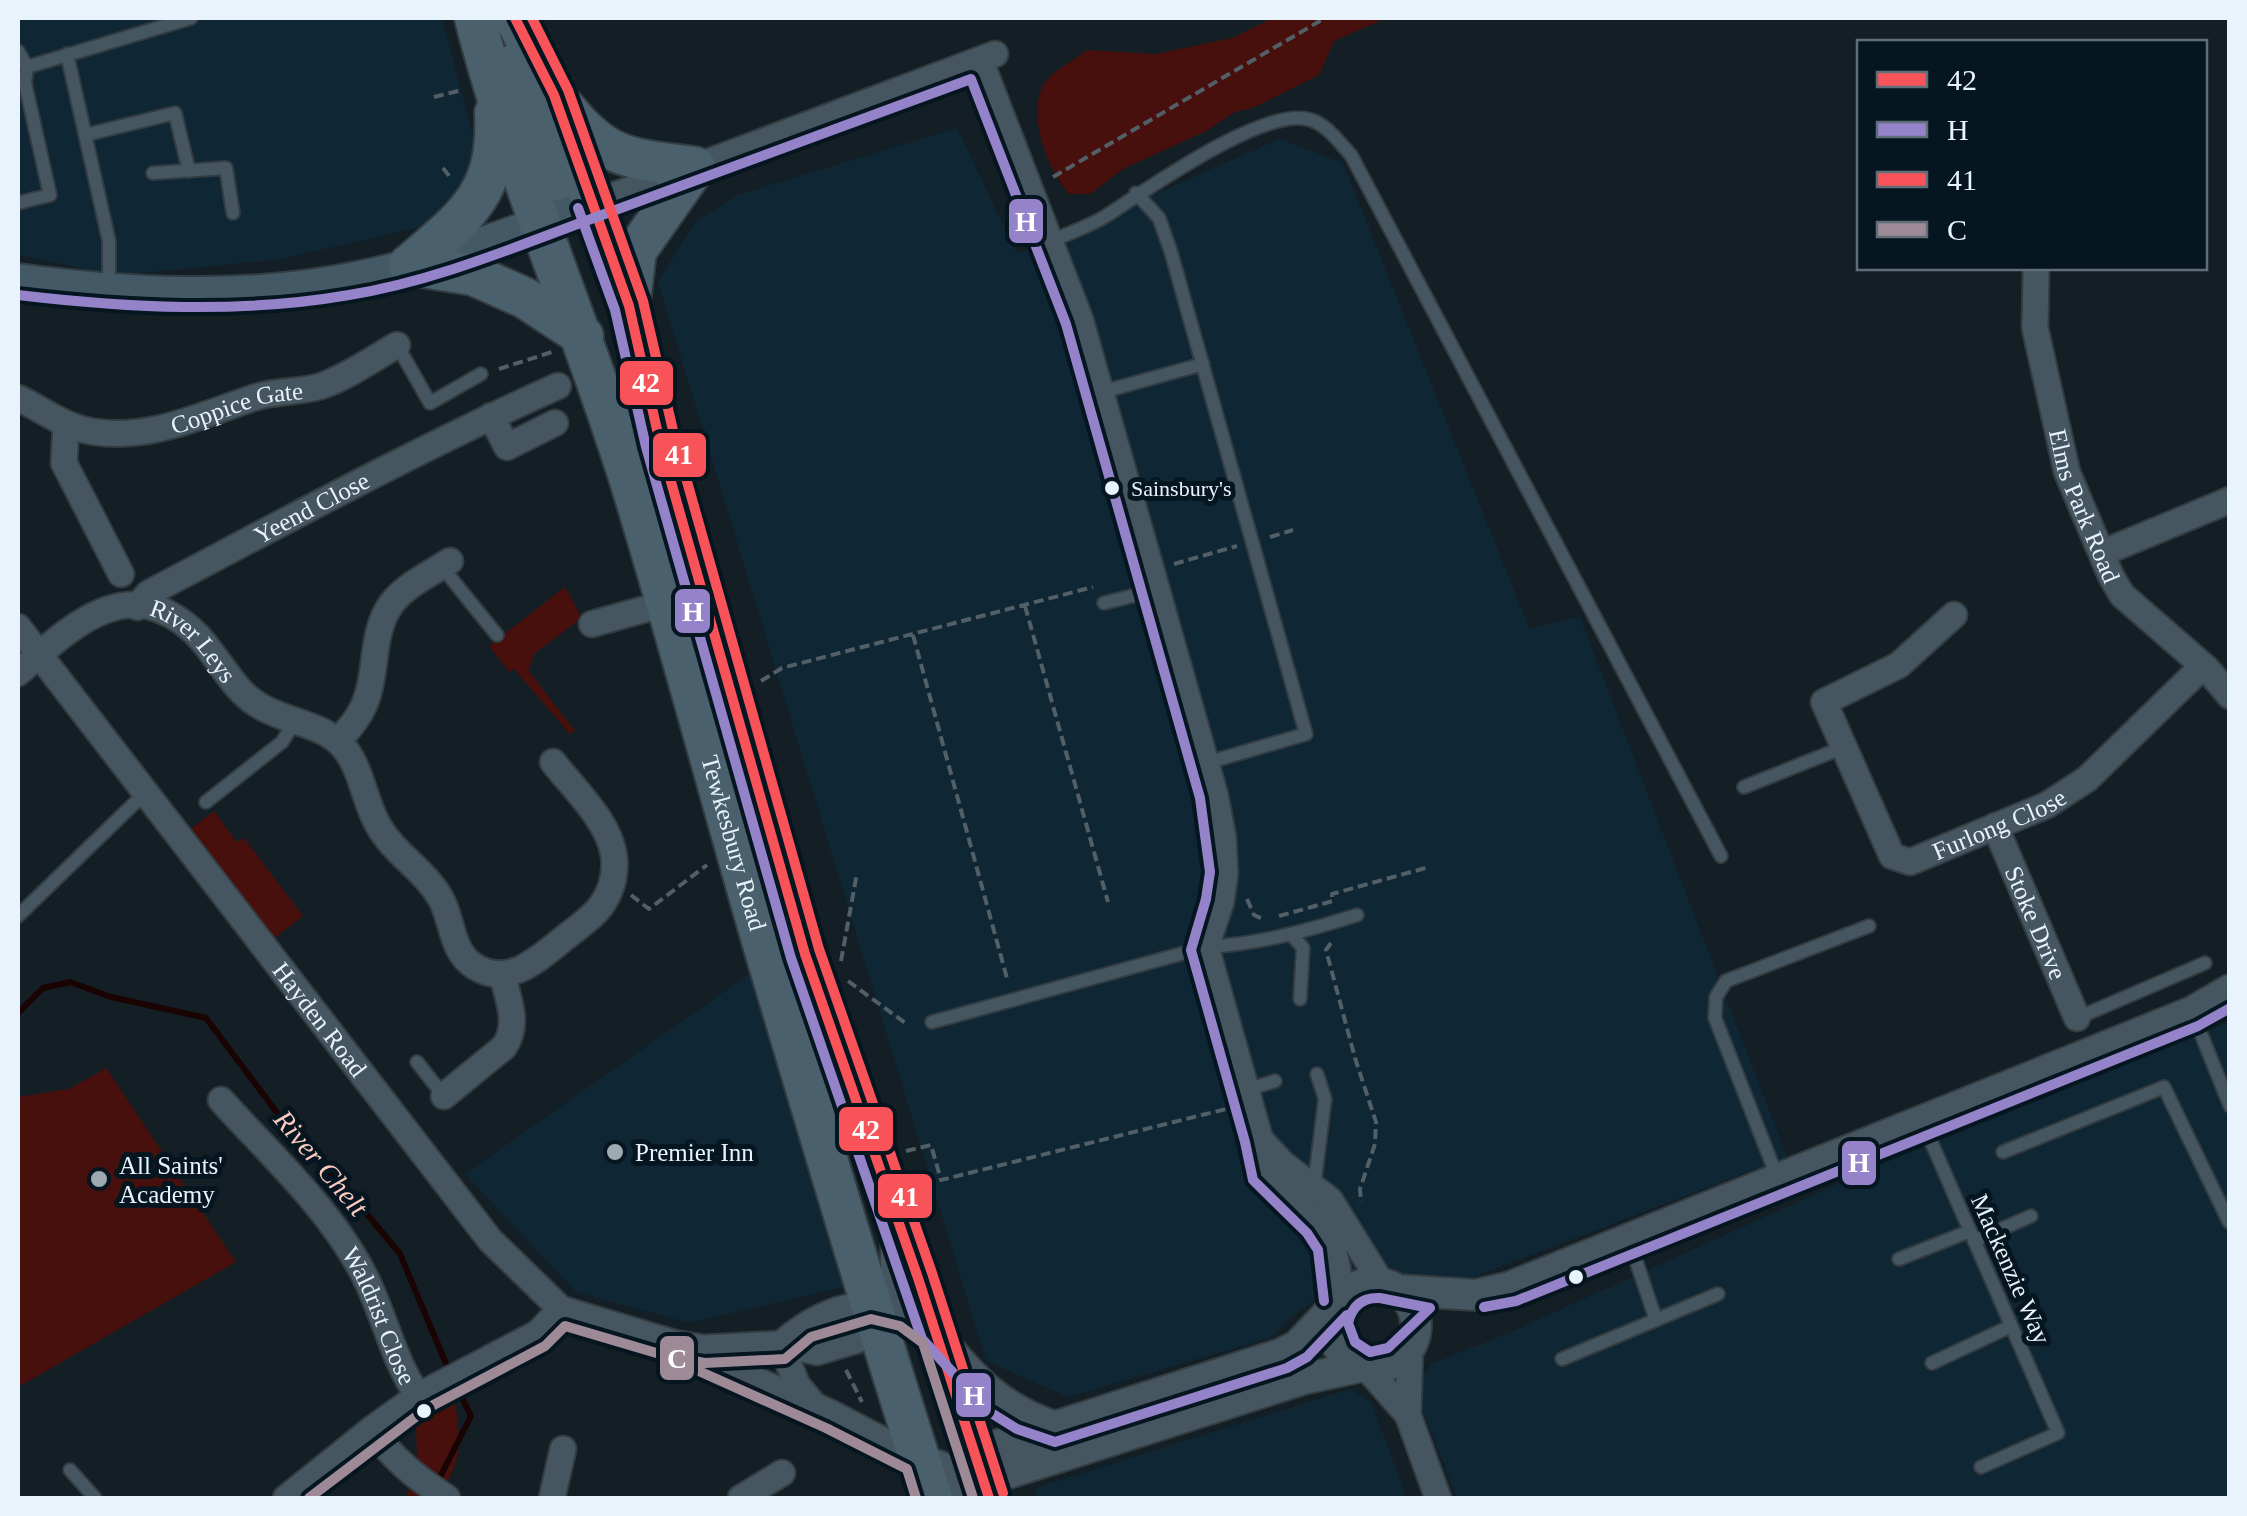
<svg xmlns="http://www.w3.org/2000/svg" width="2247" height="1516" font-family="Georgia,serif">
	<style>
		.built { fill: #0f2634 }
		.green { fill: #47100c }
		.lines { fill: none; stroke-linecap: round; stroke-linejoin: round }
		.stream { stroke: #190303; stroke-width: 6 }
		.service-casing { stroke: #333c41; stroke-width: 16 }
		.minor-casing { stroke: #333c41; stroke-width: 29 }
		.tertiary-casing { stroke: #333c41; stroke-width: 34 }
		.secondary-casing { stroke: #333c41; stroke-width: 36 }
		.trunk-casing { stroke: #333c41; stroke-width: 44 }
		.path { stroke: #525f67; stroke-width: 4; stroke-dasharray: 10 5; stroke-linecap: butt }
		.service { stroke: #455661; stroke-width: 12 }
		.minor { stroke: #455661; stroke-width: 25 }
		.tertiary { stroke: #455661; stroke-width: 30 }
		.secondary { stroke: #445966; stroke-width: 32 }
		.trunk { stroke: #4a606c; stroke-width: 40 }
		.bus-1-casing { stroke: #061621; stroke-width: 18 }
		.bus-2-casing { stroke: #061621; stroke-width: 18 }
		.bus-3-casing { stroke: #061621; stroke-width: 18 }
		.bus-4-casing { stroke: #061621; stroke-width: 18 }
		.bus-1 { stroke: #f75359; stroke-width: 10 }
		.bus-2 { stroke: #9583ca; stroke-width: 10 }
		.bus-3 { stroke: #f75359; stroke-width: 10 }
		.bus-4 { stroke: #9d8a96; stroke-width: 10 }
		.bus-dot { fill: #e8f3fb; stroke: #061621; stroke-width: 4 }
		.poi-dot { fill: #9ea9b0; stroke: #061621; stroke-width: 4 }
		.labels { text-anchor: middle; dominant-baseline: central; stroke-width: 10; stroke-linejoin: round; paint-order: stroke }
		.bus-label { font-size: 22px; fill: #e8f3fb; stroke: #061621; text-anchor: start }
		.street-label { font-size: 25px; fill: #e8f3fb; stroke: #061621 }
		.poi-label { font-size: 25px; fill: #e8f3fb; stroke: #061621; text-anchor: start }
		.water-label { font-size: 28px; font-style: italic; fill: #fccac1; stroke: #061621 }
		.line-badge { stroke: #061621; stroke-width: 4 }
		.badge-label { font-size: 28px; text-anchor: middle; font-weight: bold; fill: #fff }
	</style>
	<rect width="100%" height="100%" fill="#141f25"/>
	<!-- built -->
	<path class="built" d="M18 18H442L483 174 442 222 281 259 114 276 18 254Z
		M957 128 1017 254 1280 139 1343 163 1529 628 1580 617 1787 1157 1458 1283 1401 1276 1347 1275 1287 1321 1273 1337 1068 1397 986 1361 658 282 695 222 737 195Z
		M755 970 853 1285 689 1323 576 1292 465 1174Z
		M2229 1022V1498H1457L1414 1388 1431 1364 1511 1332 1868 1170Z
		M1350 1389 1371 1402 1407 1498H1034L1038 1487Z"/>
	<!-- green -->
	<path class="green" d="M1273 18H1386L1334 41 1319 75 1255 107 1235 112 1206 131 1123 169 1090 194H1069C1048 169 1026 116 1044 84 1052 71 1075 60 1087 50L1156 54 1232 38Z
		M565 587 582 618 535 653 528 670 575 731 570 734 514 669 509 672 489 646Z
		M214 811 237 842 244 838 303 916 263 947 180 837Z
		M106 1068 236 1262 18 1387V1097L69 1089Z
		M455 1402C461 1448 463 1457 438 1498H406L417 1463 416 1423Z"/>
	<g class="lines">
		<!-- stream -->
		<path class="stream" d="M18 1013 43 988 70 982 111 997 206 1018 290 1130 351 1195 400 1254 450 1373
			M436 1485 471 1416 455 1384"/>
		<!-- service casing -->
		<g class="service-casing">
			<path id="service" d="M18 51 27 67 25 83 50 195 18 203
				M67 54 109 241V288
				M27 67 191 18
				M85 135 175 113 189 171
				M153 173 226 168 233 213
				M1136 193 1159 218 1171 252 1306 734 1206 763
				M1051 241C1069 233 1090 226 1106 216 1145 191 1266 104 1311 120 1327 125 1340 143 1351 155L1721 856
				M397 345 430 403 481 374
				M1102 392 1203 364
				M442 567 497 635
				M1104 603 1156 590
				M1744 787 1844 747
				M206 802 282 742 294 723
				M18 916 145 793
				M1292 935 1303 948 1300 999
				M2193 1014 2230 1106
				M2077 1018 2205 963
				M932 1022 1206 947C1258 944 1307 931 1357 915
				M417 1062 444 1096
				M1246 1090 1275 1081
				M1923 1123 2058 1433 1981 1467
				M2003 1152 2164 1087 2229 1222
				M1778 1179 1715 1018 1716 997 1726 981 1869 926
				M1314 1187 1325 1099 1317 1074
				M1629 1240 1656 1320
				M1974 1241 2031 1216
				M1899 1259 1970 1231
				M1562 1359 1718 1294
				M1932 1363 2011 1326
				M70 1470 95 1498"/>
		</g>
		<!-- minor casing -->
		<g class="minor-casing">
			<g id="minor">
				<path d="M980 60 1080 319 1215 795 1223 837 1225 873 1221 902 1206 947 1260 1139 1265 1171 1288 1197 1318 1223 1332 1244 1338 1270 1339 1301"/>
				<path d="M592 203 695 167 995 54"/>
				<path id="s1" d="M2036 268 2035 328 2067 472 2111 576 2122 595 2207 669 2230 696"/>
				<path id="s2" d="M18 398C44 410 65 428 95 432 151 440 202 415 253 398 275 390 299 393 321 386 347 377 373 359 397 345"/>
				<path d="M491 416 507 447 555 423"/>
				<path d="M66 425 64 463 121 574"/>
				<path d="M2102 553 2230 500"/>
				<path id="s3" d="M137 607 149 593C284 522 419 448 558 386"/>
				<path id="s4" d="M1954 615 1899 665 1824 702 1892 856 1910 862 2047 805 2087 779 2202 667"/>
				<path d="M592 624 667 603"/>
				<path id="s5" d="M18 627 490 1240 561 1309 674 1343 704 1348 781 1344 817 1352 857 1340 876 1319 893 1278 894 1239"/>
				<path id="s6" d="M18 673C69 629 127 569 194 632 212 649 224 673 241 691 273 725 321 718 345 749 362 771 364 800 378 825 394 854 425 870 441 899 453 921 451 951 474 966 509 989 540 957 567 936 578 927 592 918 601 906 611 892 616 874 614 856 609 821 574 789 553 762"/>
				<path d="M338 741C351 727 363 713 368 694 377 664 372 630 392 603 407 584 430 574 450 561"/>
				<path id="s7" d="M1995 826 2077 1018"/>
				<path d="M444 1096 504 1047C520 1024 508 999 502 974"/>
				<path id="s8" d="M221 1100C269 1153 328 1207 362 1271 384 1312 392 1358 418 1396"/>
				<path d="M1260 1139 1283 1164 1330 1200 1382 1284"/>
				<path d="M781 1344C831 1301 883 1289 936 1334"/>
				<path d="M781 1344 797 1385 814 1405"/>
				<path d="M1410 1347 1408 1415 1438 1498"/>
				<path d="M693 1352 833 1414 919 1459"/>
				<path d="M1365 1366 1408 1415"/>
				<path d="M372 1429C392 1459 417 1478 447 1498"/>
				<path d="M286 1498 372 1429 418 1396 538 1333 561 1309"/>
				<path d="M552 1498 563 1449"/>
				<path d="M741 1498 782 1473"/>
			</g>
		</g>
		<!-- tertiary casing -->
		<g class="tertiary-casing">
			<path id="tertiary" d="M1332 1325a42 42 0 1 1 84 0a42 42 0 1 1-84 0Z
				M1397 1290 1475 1295 1510 1287 2192 1012 2230 990
				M944 1343C978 1384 1003 1409 1055 1427
				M919 1459 968 1477H996L1303 1379 1363 1366
				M958 1498 977 1462 995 1446 1281 1354 1297 1346 1336 1305"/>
		</g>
		<!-- secondary casing -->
		<g class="secondary-casing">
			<path id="secondary" d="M18 280C127 294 243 301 352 279 434 263 515 233 592 203"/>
		</g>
		<!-- trunk casing -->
		<g class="trunk-casing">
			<g id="trunk">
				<path id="s9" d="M475 18C516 179 584 331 633 490 680 644 721 800 766 954 820 1136 874 1318 932 1498"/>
				<path d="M515 18 554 95 629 306 660 443 805 954 918 1278 989 1498"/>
				<path d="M513 65 555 180"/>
				<path d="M566 109C607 161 634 159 695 167L636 251 630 302"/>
				<path d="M409 265C466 216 499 194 495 113"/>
				<path d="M409 265 473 275 525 298 583 336"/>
			</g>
		</g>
		<!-- path -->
		<path class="path" d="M434 97 462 90
			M443 168 450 177
			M1053 177 1325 18
			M499 369 552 352
			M1270 537 1293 530
			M1174 564 1237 546
			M1025 606 1108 902
			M913 635 1008 982
			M761 681 782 668 1093 587
			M631 895 649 909 707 865
			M1247 899 1254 915 1265 920
			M1279 916 1333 901 1332 894 1429 867
			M1331 943 1326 950 1355 1058 1376 1122 1375 1144 1360 1189 1361 1202
			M841 961 857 873
			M848 981 908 1025
			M906 1151 931 1145 941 1180 1226 1109
			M846 1370 862 1402"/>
		<!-- service -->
		<use href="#service" class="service"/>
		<!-- minor -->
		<use href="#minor" class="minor"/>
		<!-- tertiary -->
		<use href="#tertiary" class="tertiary"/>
		<!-- secondary -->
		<use href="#secondary" class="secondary"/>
		<!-- trunk -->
		<use href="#trunk" class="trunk"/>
		<!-- bus-1 casing -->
		<g class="bus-1-casing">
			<path id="bus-1" d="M515 18 554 95 629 306 660 443 805 954 918 1278 989 1498"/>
		</g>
		<!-- bus-2 casing -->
		<g class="bus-2-casing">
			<path id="bus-2" d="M578 208 615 310 646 447 791 958 922 1339 988 1411 1017 1429 1055 1442 1287 1368 1307 1357 1347 1315
				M18 295C128 308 239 314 349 295 437 281 519 245 602 215 725 170 848 125 971 79L1066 324 1200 798 1210 872 1206 899 1191 950 1245 1142 1253 1180 1307 1233 1318 1250 1324 1301
				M1380 1298 1430 1308 1388 1348 1370 1352 1355 1342 1348 1323C1352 1306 1362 1297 1380 1298Z
				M1484 1307 1516 1301 2198 1026 2230 1008"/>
		</g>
		<!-- bus-3 casing -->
		<g class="bus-3-casing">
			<path id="bus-3" d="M532 18 568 90 643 301 675 439 819 949 932 1273 1003 1493"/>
		</g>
		<!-- bus-4 casing -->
		<g class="bus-4-casing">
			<path id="bus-4" d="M681 1363 826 1428 907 1469 916 1498
				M309 1498 426 1409 545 1346 565 1326 670 1357 705 1363 785 1359 811 1337 871 1319 900 1326 923 1343 973 1498"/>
		</g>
		<!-- bus-1 -->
		<use href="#bus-1" class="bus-1"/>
		<!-- bus-2 -->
		<use href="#bus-2" class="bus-2"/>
		<!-- bus-3 -->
		<use href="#bus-3" class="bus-3"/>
		<!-- bus-4 -->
		<use href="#bus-4" class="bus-4"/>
	</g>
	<!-- markers -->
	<g class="bus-dot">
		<circle cx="1112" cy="488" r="9"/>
		<circle cx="1576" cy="1277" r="9"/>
		<circle cx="424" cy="1411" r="9"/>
	</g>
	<g class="poi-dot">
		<circle cx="615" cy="1152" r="10"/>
		<circle cx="99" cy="1179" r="10"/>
	</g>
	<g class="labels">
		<!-- bus labels -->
		<g class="bus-label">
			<text x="1131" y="488">Sainsbury's</text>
		</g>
		<!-- street labels -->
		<g class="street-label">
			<text stroke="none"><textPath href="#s2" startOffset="230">Coppice Gate</textPath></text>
			<text stroke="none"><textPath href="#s1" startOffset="245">Elms Park Road</textPath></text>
			<text stroke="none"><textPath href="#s3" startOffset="202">Yeend Close</textPath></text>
			<text stroke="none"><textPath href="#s6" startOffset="210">River Leys</textPath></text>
			<text stroke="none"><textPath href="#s4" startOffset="442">Furlong Close</textPath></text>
			<text stroke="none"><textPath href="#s9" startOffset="865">Tewkesbury Road</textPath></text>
			<text stroke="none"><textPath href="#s7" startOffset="105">Stoke Drive</textPath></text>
			<text stroke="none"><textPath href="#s5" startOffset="495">Hayden Road</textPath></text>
			<text transform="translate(2011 1269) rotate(66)">Mackenzie Way</text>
			<text stroke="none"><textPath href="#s8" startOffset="270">Waldrist Close</textPath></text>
		</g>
		<!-- poi labels -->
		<g class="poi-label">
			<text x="635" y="1152">Premier Inn</text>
			<text x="119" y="1165">All Saints'<tspan x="119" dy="29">Academy</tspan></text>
		</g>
		<!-- water labels -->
		<g class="water-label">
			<text transform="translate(321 1163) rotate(50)">River Chelt</text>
		</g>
	</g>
	<g class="line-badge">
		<rect x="1007" y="197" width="38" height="48" rx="10" fill="#9583ca"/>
		<rect x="618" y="359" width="57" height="48" rx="10" fill="#f75359"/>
		<rect x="651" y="431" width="57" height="48" rx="10" fill="#f75359"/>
		<rect x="673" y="587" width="39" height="48" rx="10" fill="#9583ca"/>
		<rect x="837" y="1105" width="58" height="48" rx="10" fill="#f75359"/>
		<rect x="1840" y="1139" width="38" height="48" rx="10" fill="#9583ca"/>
		<rect x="876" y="1172" width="58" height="48" rx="10" fill="#f75359"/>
		<rect x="658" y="1334" width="38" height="48" rx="10" fill="#9d8a96"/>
		<rect x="954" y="1371" width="39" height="48" rx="10" fill="#9583ca"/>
	</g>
	<g class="badge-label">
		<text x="1026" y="231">H</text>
		<text x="646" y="392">42</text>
		<text x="679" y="464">41</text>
		<text x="693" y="621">H</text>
		<text x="866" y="1139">42</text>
		<text x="1859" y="1172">H</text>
		<text x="905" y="1206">41</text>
		<text x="677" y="1368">C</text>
		<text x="974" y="1405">H</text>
	</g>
	<!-- border -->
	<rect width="2247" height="1516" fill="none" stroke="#e8f3fb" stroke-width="40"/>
	<!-- legend -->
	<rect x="1857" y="40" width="350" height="230" fill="#061621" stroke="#606e78" stroke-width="2.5"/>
	<rect x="1877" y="72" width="50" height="15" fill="#f75359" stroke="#606e78" stroke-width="2.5"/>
	<text x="1947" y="90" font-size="30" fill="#e8f3fb">42</text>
	<rect x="1877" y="122" width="50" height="15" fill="#9583ca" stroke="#606e78" stroke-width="2.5"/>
	<text x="1947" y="140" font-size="30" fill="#e8f3fb">H</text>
	<rect x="1877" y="172" width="50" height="15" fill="#f75359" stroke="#606e78" stroke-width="2.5"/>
	<text x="1947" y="190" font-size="30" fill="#e8f3fb">41</text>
	<rect x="1877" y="222" width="50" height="15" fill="#9d8a96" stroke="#606e78" stroke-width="2.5"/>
	<text x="1947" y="240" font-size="30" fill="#e8f3fb">C</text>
</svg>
